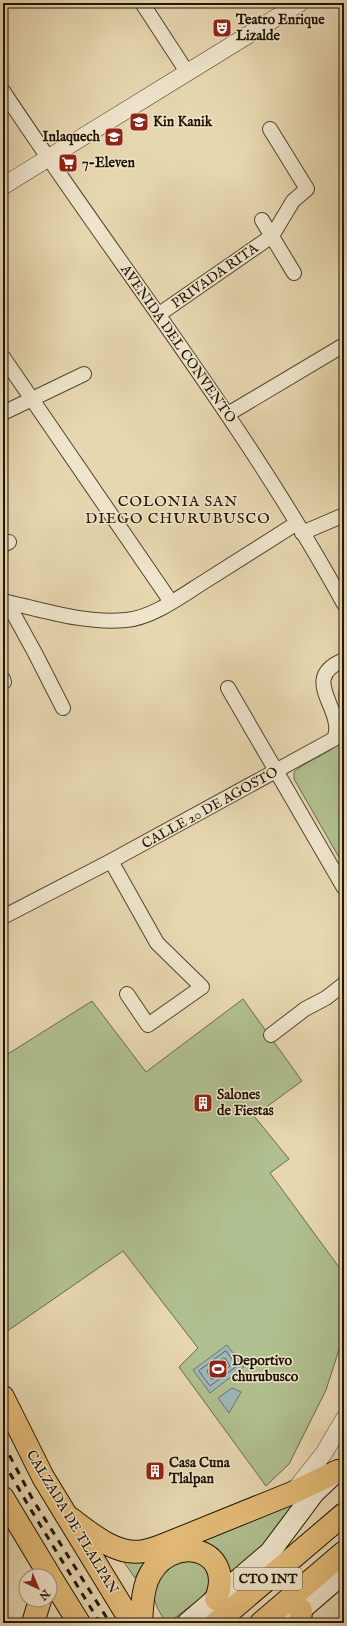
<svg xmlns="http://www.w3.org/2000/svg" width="347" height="1626" font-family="'IM FELL English',serif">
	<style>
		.green { fill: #b0bf8f; stroke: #686a49 }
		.water { fill: #9eb6b8; stroke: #6c7570 }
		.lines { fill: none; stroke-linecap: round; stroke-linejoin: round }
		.shore { stroke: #60655e; stroke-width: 1 }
		.minor-casing { stroke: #52452e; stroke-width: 16 }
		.tertiary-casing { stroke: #52452e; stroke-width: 18 }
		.secondary-casing { stroke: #211403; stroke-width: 22 }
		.trunk-casing { stroke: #211403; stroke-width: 24 }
		.motorway-casing { stroke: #211403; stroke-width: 24 }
		.minor { stroke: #efe5cc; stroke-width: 14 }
		.tertiary { stroke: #efe5cc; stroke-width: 17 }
		.secondary { stroke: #efe5cc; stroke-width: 20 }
		.trunk { stroke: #e4bc78; stroke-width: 22 }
		.motorway { stroke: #e4bc78; stroke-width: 22 }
		.rail { stroke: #211403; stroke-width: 3; stroke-dasharray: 7 7; stroke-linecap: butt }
		.labels { text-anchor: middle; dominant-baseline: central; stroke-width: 3; stroke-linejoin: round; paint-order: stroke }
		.shield { fill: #efe5cc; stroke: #5f533f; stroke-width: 1 }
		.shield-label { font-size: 13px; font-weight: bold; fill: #211403 }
		.poi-label { font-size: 14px; font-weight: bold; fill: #211403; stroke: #efe5cc; text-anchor: start }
		.street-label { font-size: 14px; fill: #211403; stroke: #efe5cc }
		.neighbourhood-label { font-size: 15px; letter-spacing: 1px; fill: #211403; stroke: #efe5cc }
	</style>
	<rect width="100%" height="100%" fill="#e7d7b0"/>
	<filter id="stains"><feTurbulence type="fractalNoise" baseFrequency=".005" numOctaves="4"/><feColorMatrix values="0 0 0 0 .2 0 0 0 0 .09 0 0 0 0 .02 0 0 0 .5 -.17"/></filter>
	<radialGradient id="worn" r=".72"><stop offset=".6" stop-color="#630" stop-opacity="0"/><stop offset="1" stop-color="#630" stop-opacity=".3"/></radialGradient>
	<!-- green -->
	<path class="green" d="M344 679V724C341 710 334 691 344 679Z
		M344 736V866L294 779V772C306 760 339 751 344 736Z
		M243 999 302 1081 254 1116 289 1159 270 1173 344 1274V1334L326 1390 289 1464 266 1486 179 1367 198 1348 123 1251 3 1334V1131L4 1130 3 1128V1057L92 1001 146 1072Z
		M307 1492 279 1532 227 1582 183 1541Z
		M157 1552 142 1565 135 1578 119 1555Z
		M190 1556 210 1572 209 1588 201 1598 168 1623H166C153 1601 151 1598 158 1572Z"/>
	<!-- water -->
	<path class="water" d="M227 1345 244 1367 210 1393 193 1370Z
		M232 1388 241 1392 229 1413 218 1398Z"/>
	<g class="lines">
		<!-- shore -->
		<path class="shore" d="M226 1351 237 1366 210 1386 199 1371Z
			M224 1358 226 1359 230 1366 213 1379H211L207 1371Z"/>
		<!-- minor casing -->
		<g class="minor-casing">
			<path id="minor" d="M142 3 187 72
				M3 91C116 262 245 423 344 604
				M262 220 294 273
				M158 315 272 236 293 201 307 189 270 129
				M3 357 171 602
				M3 413 84 374
				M228 414 344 345
				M302 533 344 515
				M3 545 9 542
				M3 601C43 610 85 624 126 620 153 618 184 594 207 580 237 561 267 542 297 523
				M7 602 35 653 63 708
				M3 679 4 682
				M228 688 344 888
				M111 861 157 943 202 987 148 1025 127 994
				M3 917 111 861 334 739C347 710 297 679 344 660
				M271 1035 305 1009 326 998 344 984"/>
		</g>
		<!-- tertiary casing -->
		<g class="tertiary-casing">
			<path id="tertiary" d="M3 186 300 3
				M294 1491 324 1453 344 1419"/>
		</g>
		<!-- secondary casing -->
		<g class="secondary-casing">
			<path id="secondary" d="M187 1623 270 1552 303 1508 314 1493 332 1476
				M286 1623 344 1573"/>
		</g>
		<!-- trunk casing -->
		<g class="trunk-casing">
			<path id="trunk" d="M3 1397 43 1477 132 1623
				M3 1498 50 1576
				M66 1515C87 1530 115 1557 144 1551 150 1550 156 1548 161 1546L292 1493 338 1471
				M50 1576 79 1623
				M33 1623 40 1600
				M141 1623C142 1609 142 1594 147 1581 167 1531 237 1546 216 1599
				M300 1623 301 1610"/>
		</g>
		<!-- motorway casing -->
		<g class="motorway-casing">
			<path id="motorway" d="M216 1623 344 1514
				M261 1623 344 1552"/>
		</g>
		<!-- minor -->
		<use href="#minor" class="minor"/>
		<!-- tertiary -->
		<use href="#tertiary" class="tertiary"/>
		<!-- secondary -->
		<use href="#secondary" class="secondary"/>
		<!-- trunk -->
		<use href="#trunk" class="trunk"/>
		<!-- motorway -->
		<use href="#motorway" class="motorway"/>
		<!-- rail -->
		<path class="rail" d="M3 1443 33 1500 110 1623
			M3 1461 28 1505 100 1623"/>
	</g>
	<!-- icons -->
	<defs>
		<g id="theatre-square" transform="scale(1)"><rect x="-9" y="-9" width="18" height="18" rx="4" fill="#8f2418" stroke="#efe5cc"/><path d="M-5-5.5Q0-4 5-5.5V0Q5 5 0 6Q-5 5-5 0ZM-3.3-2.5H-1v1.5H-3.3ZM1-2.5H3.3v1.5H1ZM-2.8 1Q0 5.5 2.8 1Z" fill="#fff"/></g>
		<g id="school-square" transform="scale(1)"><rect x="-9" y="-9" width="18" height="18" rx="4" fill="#8f2418" stroke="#efe5cc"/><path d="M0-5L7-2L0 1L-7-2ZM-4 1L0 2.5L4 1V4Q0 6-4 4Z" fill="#fff"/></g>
		<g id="supermarket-square" transform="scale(1)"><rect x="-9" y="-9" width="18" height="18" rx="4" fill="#8f2418" stroke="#efe5cc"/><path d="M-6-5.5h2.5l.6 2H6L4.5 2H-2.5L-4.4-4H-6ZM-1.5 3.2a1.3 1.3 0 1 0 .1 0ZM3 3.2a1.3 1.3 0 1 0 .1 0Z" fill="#fff"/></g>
		<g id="building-square" transform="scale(1)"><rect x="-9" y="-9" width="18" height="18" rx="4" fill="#8f2418" stroke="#efe5cc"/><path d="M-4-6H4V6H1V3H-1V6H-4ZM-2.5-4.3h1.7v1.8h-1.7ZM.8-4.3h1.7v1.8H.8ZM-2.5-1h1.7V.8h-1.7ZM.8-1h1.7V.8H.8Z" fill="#fff"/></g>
		<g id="stadium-square" transform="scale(1)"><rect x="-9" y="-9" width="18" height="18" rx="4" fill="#8f2418" stroke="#efe5cc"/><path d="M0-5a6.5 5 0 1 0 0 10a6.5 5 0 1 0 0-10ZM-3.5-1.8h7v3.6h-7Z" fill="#fff"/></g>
	</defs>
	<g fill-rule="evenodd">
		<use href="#theatre-square" x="222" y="28"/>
		<use href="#school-square" x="139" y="122"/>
		<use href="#school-square" x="114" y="137"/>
		<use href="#supermarket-square" x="68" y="163"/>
		<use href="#building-square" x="203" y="1103"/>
		<use href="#stadium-square" x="218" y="1369"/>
		<use href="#building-square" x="155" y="1471"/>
	</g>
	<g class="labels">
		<!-- shield labels -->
		<rect class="shield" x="234" y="1568" width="68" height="22" rx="3"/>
		<g class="shield-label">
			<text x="268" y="1579">CTO INT</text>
		</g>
		<!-- poi labels -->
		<g class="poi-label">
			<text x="236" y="20">Teatro Enrique<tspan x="236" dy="16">Lizalde</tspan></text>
			<text x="153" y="122">Kin Kanik</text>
			<text x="100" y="137" text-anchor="end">Inlaquech</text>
			<text x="82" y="163">7-Eleven</text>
			<text x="217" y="1095">Salones<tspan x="217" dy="16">de Fiestas</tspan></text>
			<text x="232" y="1361">Deportivo<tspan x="232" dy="16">churubusco</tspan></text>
			<text x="169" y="1463">Casa Cuna<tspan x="169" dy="16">Tlalpan</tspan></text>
		</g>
		<!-- street labels -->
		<g class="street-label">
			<text transform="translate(215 276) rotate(-35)">PRIVADA RITA</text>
			<text transform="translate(178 344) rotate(55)">AVENIDA DEL CONVENTO</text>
			<text transform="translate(210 808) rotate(-29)">CALLE 20 DE AGOSTO</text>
			<text transform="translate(72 1522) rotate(59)">CALZADA DE TLALPAN</text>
		</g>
		<!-- neighbourhood labels -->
		<g class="neighbourhood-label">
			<text x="178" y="501">COLONIA SAN<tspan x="178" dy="17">DIEGO CHURUBUSCO</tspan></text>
		</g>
	</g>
	<!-- margin -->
	<rect width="347" height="1626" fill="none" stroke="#e7d7b0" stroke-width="16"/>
	<rect x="4" y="4" width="339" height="1618" fill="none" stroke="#211403" stroke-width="2"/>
	<rect x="8" y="8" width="331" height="1610" fill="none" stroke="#211403"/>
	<!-- north arrow -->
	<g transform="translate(38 1588) rotate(136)"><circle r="19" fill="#efe5cc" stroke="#9d917c"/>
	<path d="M0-3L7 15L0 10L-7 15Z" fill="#8f2418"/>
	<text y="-6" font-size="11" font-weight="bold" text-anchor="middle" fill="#211403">N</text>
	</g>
	<rect width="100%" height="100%" filter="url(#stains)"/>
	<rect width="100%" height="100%" fill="url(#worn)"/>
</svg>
